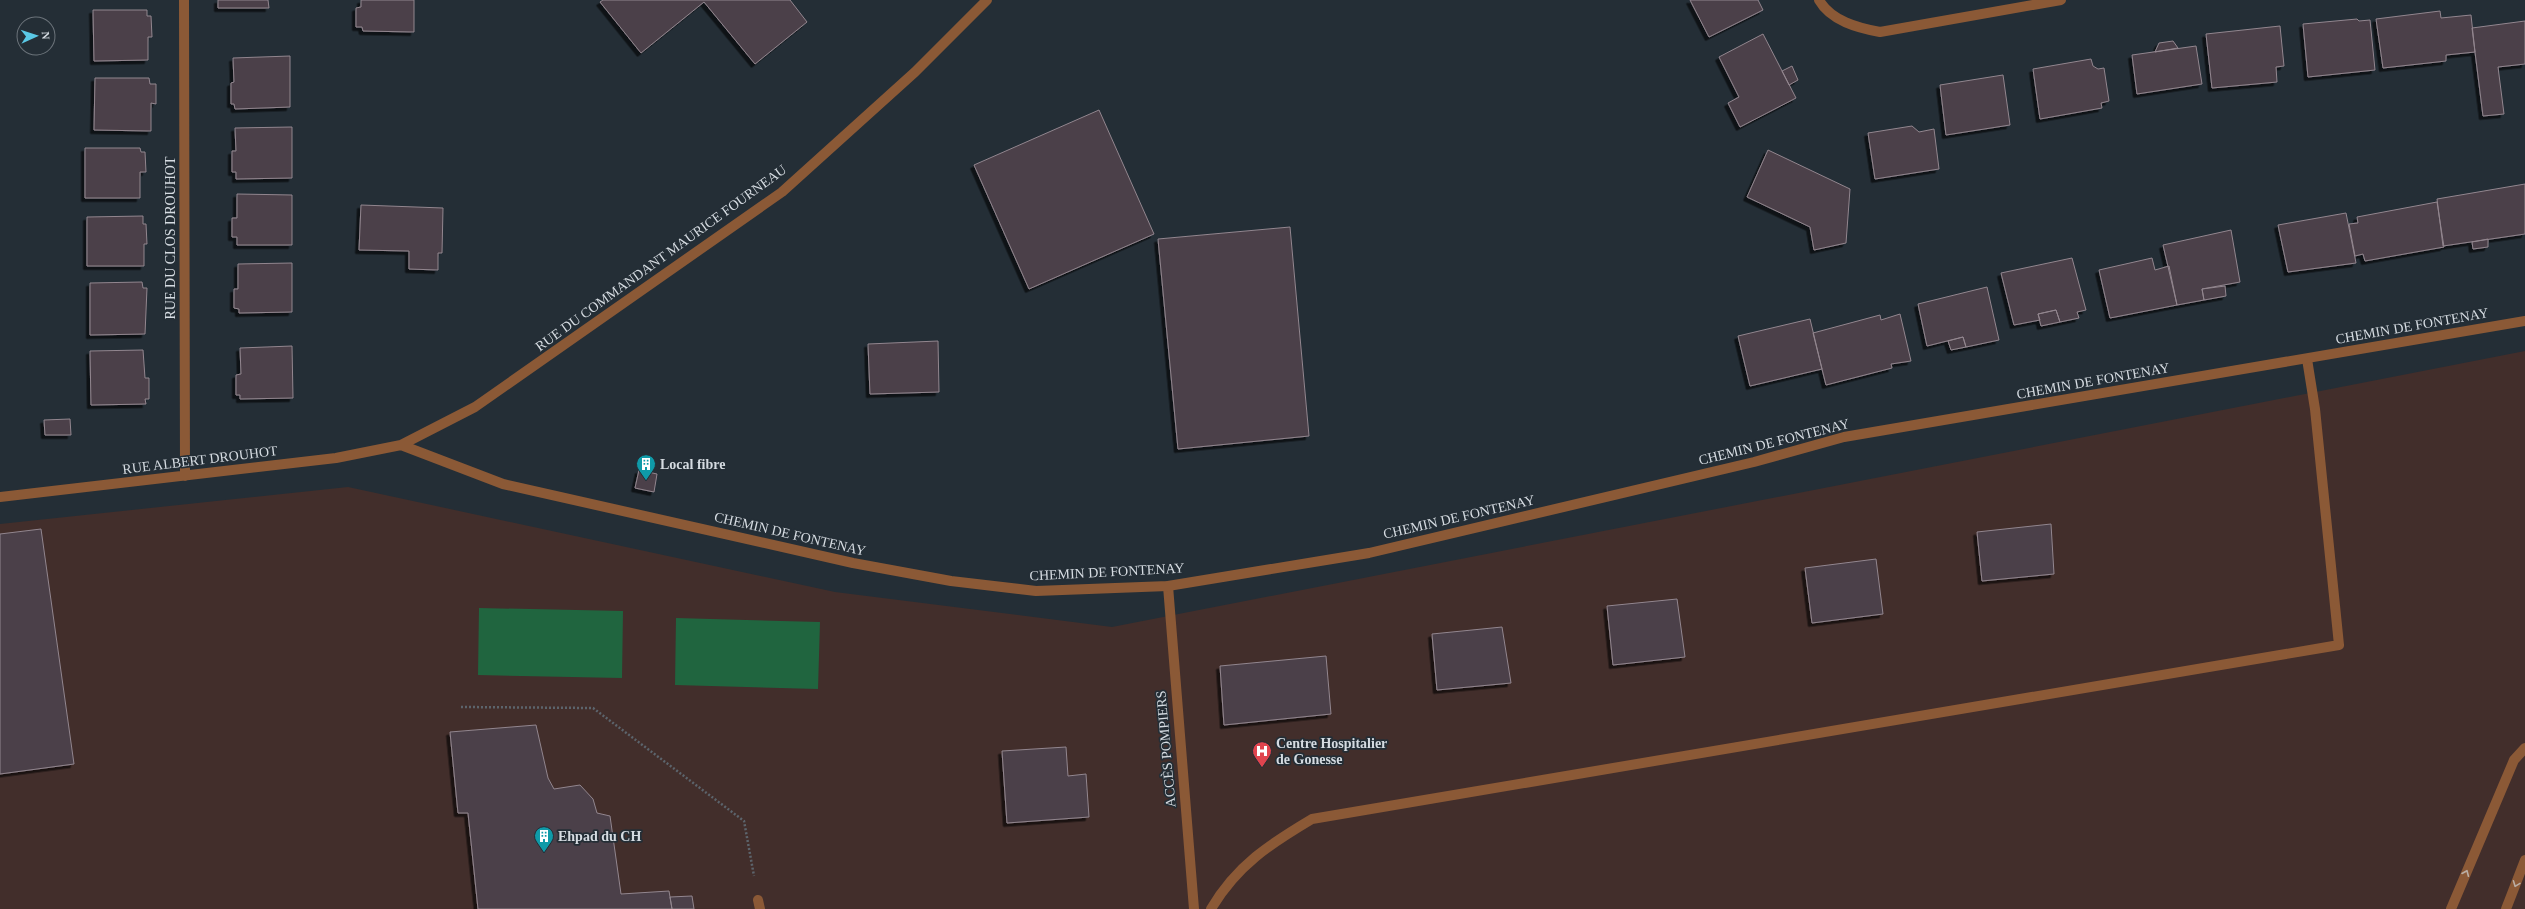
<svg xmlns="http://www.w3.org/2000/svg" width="2525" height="909" font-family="'Times New Roman',serif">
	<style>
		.medical { fill: #422e2b }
		.green { fill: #20653f }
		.building { fill: #4b4048; stroke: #92868f; filter: url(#shadow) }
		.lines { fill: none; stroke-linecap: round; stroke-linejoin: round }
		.path { stroke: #5c646c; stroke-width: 2.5; stroke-dasharray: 2 2; stroke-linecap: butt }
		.lane { stroke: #8b5936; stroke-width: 10 }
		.street { stroke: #8b5936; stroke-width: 10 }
		.oneway { stroke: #bbaea5 }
		.labels { text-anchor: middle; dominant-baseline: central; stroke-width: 3.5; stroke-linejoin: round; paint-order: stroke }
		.street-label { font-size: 14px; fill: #d5dbe1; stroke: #242e36 }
		.poi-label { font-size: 14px; font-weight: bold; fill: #d5dbe1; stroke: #242e36; text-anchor: start }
	</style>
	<defs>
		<filter id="shadow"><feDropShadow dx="-3.5" dy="3.5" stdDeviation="0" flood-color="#0009"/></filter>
	</defs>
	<rect width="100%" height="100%" fill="#242e36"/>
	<!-- medical -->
	<path class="medical" d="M2525 351V909H0V524L348 487 835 592 1112 627Z"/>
	<!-- green -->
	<path class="green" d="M479 608 623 611 622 678 478 675Z
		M676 618 820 622 818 689 675 685Z"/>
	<!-- building -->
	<path class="building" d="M218 0H268L269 8H218Z
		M361 0H414V32L363 31 362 27H356V8L361 7Z
		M603 0H790L807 22 755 64 704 2 641 53 600 2Z
		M1690 0H1758L1763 10 1709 37Z
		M93 10H147V16H151L152 37H148V60L94 61Z
		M2440 11 2441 18 2471 15 2475 52 2446 55V61L2383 68 2376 19Z
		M2357 19 2359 21 2370 20 2375 70 2308 77 2303 24Z
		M2525 21V64L2498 67 2504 114 2483 116 2472 28Z
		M2280 26 2284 66 2276 67 2277 82 2212 88 2206 34Z
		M1763 34 1796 98 1740 127 1728 103 1739 97 1719 57Z
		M2173 41 2178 48 2155 52 2159 43Z
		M2196 46 2202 84 2137 94 2132 55Z
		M290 56V107L235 109 234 104H231V83L234 82 233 58Z
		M2091 59 2093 66 2098 69 2104 68 2109 101 2101 103 2102 108 2040 119 2033 69Z
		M1792 66 1798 80 1789 85 1782 71Z
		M2003 75 2010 125 1946 135 1940 85Z
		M95 78H149L150 84H156V104L151 103V131L94 130Z
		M1099 110 1154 234 1029 289 974 165Z
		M1912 126 1919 132 1934 129 1939 169 1875 179 1868 133Z
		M292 127V178L236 179V172H232V151H236L235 128Z
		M85 148H140L141 152H145L146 172H140V198H85Z
		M1768 150 1850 189 1846 243 1814 250 1810 227 1747 197Z
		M2525 184V234L2443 246 2437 199Z
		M237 194 292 195V245H237V237H232V218H237Z
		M2437 202 2444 247 2365 261 2363 254 2355 256 2349 224 2358 223 2357 217Z
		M361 205 443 208 442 253H438V270L409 269V251L359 250Z
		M2346 213 2356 263 2288 272 2278 225Z
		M143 216V224H146L147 244H144V266H87V217Z
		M1290 227 1309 436 1178 449 1158 239Z
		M2231 230 2240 282 2202 289 2204 300 2177 305 2163 245Z
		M2488 239V247L2473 249 2472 242Z
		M2072 258 2086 310 2077 312 2079 318 2060 322 2056 310 2038 314 2040 320 2014 325 2001 273Z
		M2152 258 2155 270 2169 266 2177 305 2110 318 2099 270Z
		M292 263V312L239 313V309L234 308V289H238V264Z
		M142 282 143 288H147L145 334 90 335V283Z
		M2225 286 2226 296 2204 300 2202 289Z
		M1987 287 1999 340 1966 347 1963 337 1927 346 1918 304Z
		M2056 310 2060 322 2041 326 2038 314Z
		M1900 314 1911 361 1891 364 1892 368 1826 385 1813 333 1880 315 1881 320Z
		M1810 319 1822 369 1750 386 1738 336Z
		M1963 337 1966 347 1951 350 1948 341Z
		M938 341 939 392 870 394 868 344Z
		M292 346 293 398 240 399V395H236V375L241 374 240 348Z
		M143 350 145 378H149V399H145L146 404 91 405 90 351Z
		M70 419 71 435H45L44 420Z
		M639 470 657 474 654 492 635 488Z
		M2051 524 2054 574 1982 581 1977 532Z
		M41 529 74 764 0 774V534Z
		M1876 559 1883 614 1812 623 1805 568Z
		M1677 599 1685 657 1613 665 1607 606Z
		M1502 627 1511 683 1437 690 1432 634Z
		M1326 656 1331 714 1224 725 1220 666Z
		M536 725 548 778 554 789 580 785 593 799 597 813 610 816 621 894 669 891 672 909H478L468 813H458L450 732Z
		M1066 747 1068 776 1086 774 1089 817 1007 823 1002 751Z
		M692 896 694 909H672L670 897Z"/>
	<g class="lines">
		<!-- path -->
		<path class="path" d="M461 707 593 708 744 821 754 876"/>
		<!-- lane -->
		<path class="lane" d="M1168 586 1194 909
			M758 900 760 909
			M1211 909C1237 865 1270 844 1312 819L2339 645 2315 409 2307 359
			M2451 909 2514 760 2525 748
			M2506 909 2525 860"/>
		<!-- street -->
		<path class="street" d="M184 0 185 476
			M1819 0C1831 21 1858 28 1880 32L2061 0
			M401 445 503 484 853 563 951 581 1036 591 1168 586 1369 553 1754 462 1844 437 2525 321
			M0 497 336 458 401 445 475 407 782 192 915 72 987 0"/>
	</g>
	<!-- one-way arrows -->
	<defs><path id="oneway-chevron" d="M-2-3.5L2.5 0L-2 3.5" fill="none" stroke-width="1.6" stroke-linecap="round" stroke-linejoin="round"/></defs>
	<g class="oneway">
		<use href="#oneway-chevron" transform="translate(2466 873) rotate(-67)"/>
		<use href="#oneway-chevron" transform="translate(2516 884) rotate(111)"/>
	</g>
	<!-- icons -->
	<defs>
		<g id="building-pin" transform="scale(1)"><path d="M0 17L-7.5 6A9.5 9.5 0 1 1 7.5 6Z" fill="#0f9aa8" stroke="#242e36"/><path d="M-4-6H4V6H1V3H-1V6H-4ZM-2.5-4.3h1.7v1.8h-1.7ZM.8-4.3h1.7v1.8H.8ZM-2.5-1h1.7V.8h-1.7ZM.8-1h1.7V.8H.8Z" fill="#fff"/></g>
		<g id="hospital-pin" transform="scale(1)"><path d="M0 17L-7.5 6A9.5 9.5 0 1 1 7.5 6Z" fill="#e0444e" stroke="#242e36"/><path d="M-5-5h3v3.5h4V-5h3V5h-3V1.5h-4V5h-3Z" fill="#fff"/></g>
	</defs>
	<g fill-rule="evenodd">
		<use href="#building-pin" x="646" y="464"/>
		<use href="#hospital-pin" x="1262" y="751"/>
		<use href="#building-pin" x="544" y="836"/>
	</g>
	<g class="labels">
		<!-- street labels -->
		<g class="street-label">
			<text transform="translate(170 238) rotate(-90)">RUE DU CLOS DROUHOT</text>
			<text transform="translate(661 258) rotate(-36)">RUE DU COMMANDANT MAURICE FOURNEAU</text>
			<text transform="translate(2412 326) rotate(-10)">CHEMIN DE FONTENAY</text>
			<text transform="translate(2093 381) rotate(-10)">CHEMIN DE FONTENAY</text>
			<text transform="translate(1774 442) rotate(-14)">CHEMIN DE FONTENAY</text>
			<text transform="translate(200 460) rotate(-7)">RUE ALBERT DROUHOT</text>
			<text transform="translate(1459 517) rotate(-13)">CHEMIN DE FONTENAY</text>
			<text transform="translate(790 534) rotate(13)">CHEMIN DE FONTENAY</text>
			<text transform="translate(1107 572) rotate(-3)">CHEMIN DE FONTENAY</text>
			<text transform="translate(1166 749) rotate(-95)">ACCÈS POMPIERS</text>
		</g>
		<!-- poi labels -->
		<g class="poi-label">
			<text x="660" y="464">Local fibre</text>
			<text x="1276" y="743">Centre Hospitalier<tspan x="1276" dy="16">de Gonesse</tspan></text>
			<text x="558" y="836">Ehpad du CH</text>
		</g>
	</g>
	<!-- north arrow -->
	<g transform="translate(36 36) rotate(87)"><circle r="19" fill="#242e36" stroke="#6b737a"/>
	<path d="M0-3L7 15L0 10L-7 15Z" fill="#5ac8e5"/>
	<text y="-6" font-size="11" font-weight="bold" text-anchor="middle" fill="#d5dbe1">N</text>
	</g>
</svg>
